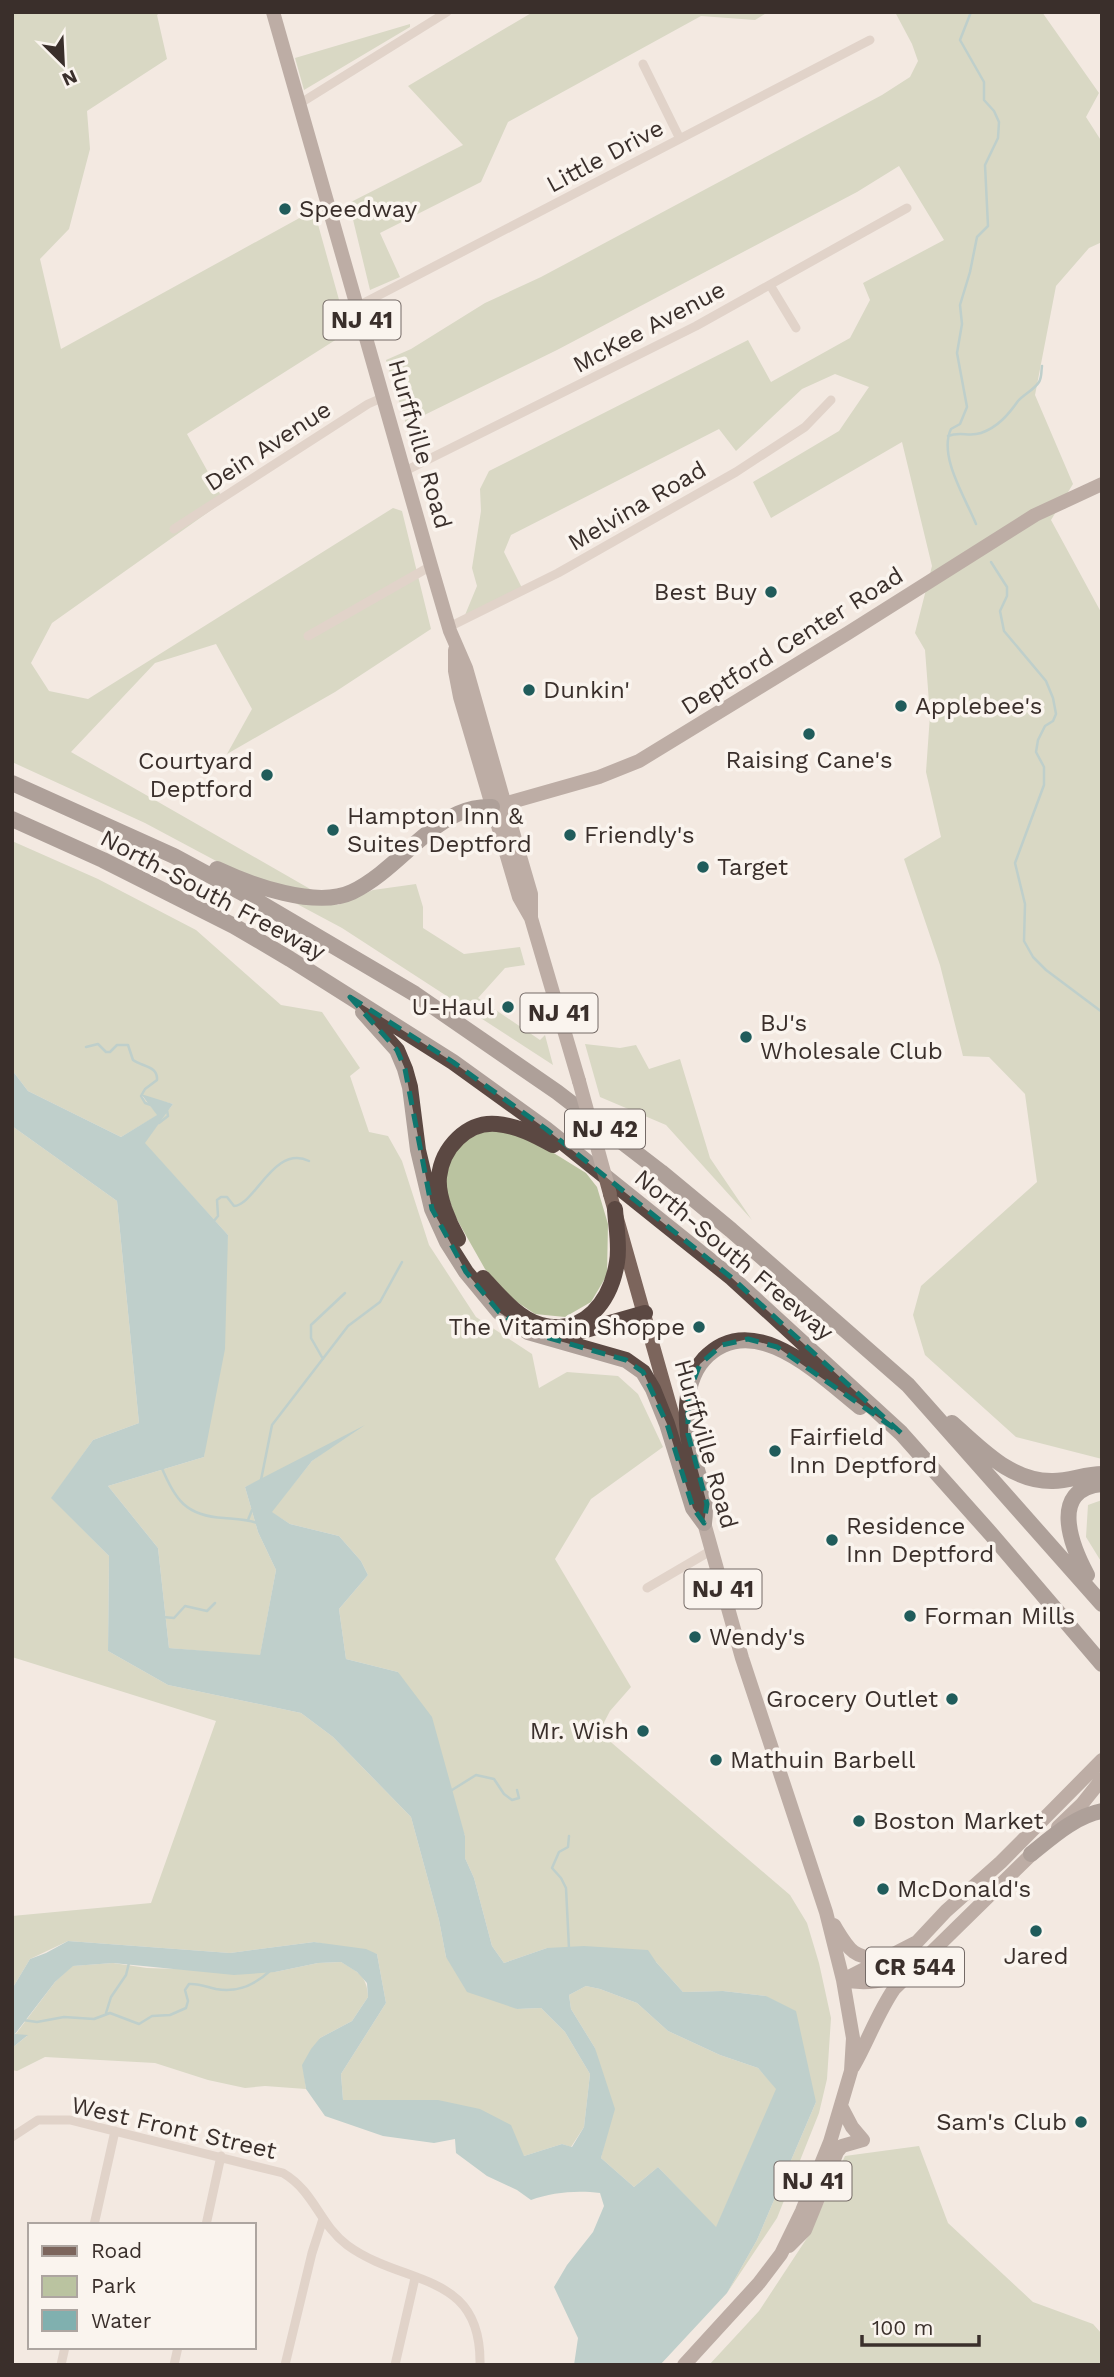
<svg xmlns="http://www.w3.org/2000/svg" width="1114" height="2377" font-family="'Work Sans',sans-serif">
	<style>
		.green { fill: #bac3a0 }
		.water { fill: #80b0af; fill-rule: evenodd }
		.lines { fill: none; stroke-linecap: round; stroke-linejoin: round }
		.stream { stroke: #80b0af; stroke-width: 2.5 }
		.street { stroke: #ccb8ac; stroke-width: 9 }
		.primary { stroke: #7c655c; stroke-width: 14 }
		.highway { stroke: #5b4842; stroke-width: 16 }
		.primary-bridge { stroke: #7c655c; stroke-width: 14 }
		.marked { fill: none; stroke: #0f766e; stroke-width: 5; stroke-dasharray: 14 9; stroke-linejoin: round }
		.poi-dot { fill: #205c5b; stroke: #faf4ee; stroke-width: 2.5 }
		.labels { text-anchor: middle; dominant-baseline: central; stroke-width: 7; stroke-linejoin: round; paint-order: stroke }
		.shield { fill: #faf4ee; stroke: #746a66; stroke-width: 2 }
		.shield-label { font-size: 23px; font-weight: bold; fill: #3a2f2b }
		.street-label { font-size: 24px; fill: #3a2f2b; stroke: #faf4ee }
		.poi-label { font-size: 24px; fill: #3a2f2b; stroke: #faf4ee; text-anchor: start }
	</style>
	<rect width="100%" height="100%" fill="#f3e9e1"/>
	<!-- green -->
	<path class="green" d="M12 12H161L157 15 167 59 87 111 90 149 69 229 40 259 61 349 314 210 348 332 187 434 224 501 52 623 31 663 49 691 88 699 393 508 402 511 431 629 335 692 227 754 252 709 216 644 155 663 71 752 338 905 373 890 416 884 423 907V928L464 954 520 947 525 965 505 968 478 998 540 1040 545 1035 553 1065 342 928 145 823 12 762Z
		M533 12H768L755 20 701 16 508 122 481 182 380 233 400 277 370 290 349 203 463 145 408 86Z
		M895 12H1042L1099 93 1086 117 1102 142V242L1089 248 1056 286 1035 395 1073 484 1051 520 1102 614V1459L1016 1437 925 1355 913 1315 921 1286 1037 1182 1025 1094 989 1057 963 1056 940 965 904 859 941 837 926 772 930 715 925 650 915 633 932 566 902 442 771 518 753 482 839 431 869 387 835 374 802 389 736 451 719 429 511 535 504 552 524 592 465 615 477 586 472 568 481 511 480 489 489 471 748 340 771 382 850 338 870 300 863 283 944 240 899 166 857 192 557 350 406 424 386 360 411 349 485 303 541 277 882 95 910 77 918 61 912 44Z
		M410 24V27L304 90 295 58Z
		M12 841 98 879 196 930 281 1005 322 1012 360 1068 350 1076 369 1132 388 1136 402 1161 429 1245 476 1317 532 1354 539 1388 567 1372 618 1376 638 1394 663 1447 591 1499 555 1559 631 1687 610 1711 599 1732 790 1895 807 1923 819 1963 831 2018 827 2079 819 2113 777 2218 727 2293 757 2240 816 2102 766 1996 723 1991 683 1992 656 1962 547 1948 504 1963 492 1946 474 1878 465 1858V1836L398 1672 346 1659 339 1609 368 1575 361 1561 339 1536 290 1524 271 1512 312 1461 331 1447 245 1487 258 1532 276 1570 260 1656 169 1648 158 1548 108 1486 204 1457 228 1235 144 1143 173 1104 142 1096 158 1115 121 1137 28 1091 12 1070Z
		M585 1044 620 1048 636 1045 649 1069 680 1059 710 1158 752 1220 666 1125 600 1097Z
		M12 1126 117 1201 139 1423 93 1440 52 1498 109 1556 108 1651 168 1685 301 1713 333 1737 411 1817 439 1920 446 1957 517 2009 541 2008 565 2032 590 2074 584 2127 571 2147 562 2144 524 2156 423 2101 343 2100 341 2074 386 2003 377 1954 314 1942 230 1953 68 1941 30 1959 12 1989V1916L151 1903 216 1721 12 1657Z
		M488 1130 513 1132 531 1139 586 1173 597 1187 608 1224 607 1275 591 1302 565 1317 535 1314 511 1298 485 1269 455 1216 446 1190V1170L454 1152 469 1138Z
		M1102 1500V1563L1086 1537 1088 1505Z
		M341 1962C358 1972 367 1976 368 1997L352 2021 320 2038 303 2066 306 2089 265 2086 245 2088 208 2080 155 2063 45 2057 17 2071 12 2070V2048L27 2036 15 2035 55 1982 72 1966 113 1963 147 1968 275 1972 318 1963Z
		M586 1986 600 1989 637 2003 668 2031 720 2055 758 2068 777 2089 716 2228 658 2167 634 2187 601 2158 605 2141 595 2048 571 2009 569 1995Z
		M919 2146 948 2223 1033 2302 1093 2324 1102 2334V2365H709L759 2311 809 2235 845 2156Z"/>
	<!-- water -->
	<path class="water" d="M12 1070 28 1091 121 1137 157 1115 141 1094 173 1104 145 1143 228 1235 225 1349 204 1457 108 1486 158 1548 169 1648 260 1655 276 1570 258 1532 245 1487 365 1425 312 1461 272 1512 290 1524 339 1536 361 1561 368 1575 339 1609 346 1659 398 1672 432 1717 465 1836V1858L474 1878 492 1946 504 1963 547 1948 584 1946 648 1950 656 1962 683 1992 723 1991 766 1996 796 2011 816 2102 757 2240 727 2293 660 2365H574L578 2338 554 2287 567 2265 593 2232 604 2206 600 2193C578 2190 552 2192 531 2200L517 2190 487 2176 456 2153 455 2139 434 2143 383 2136 325 2116 306 2089 302 2065 311 2049 320 2038 352 2021 368 1997 367 1983 357 1972 341 1962 318 1963 275 1972 234 1975 113 1963 73 1966 55 1982 15 2034 28 2035 12 2048V1989L30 1959 46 1953 68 1941 230 1953 314 1942 366 1949 377 1954 386 2003 341 2074 343 2100H438L480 2109 511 2125 524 2156 562 2144 572 2147 584 2127 590 2074 565 2032 541 2008 517 2009 467 1992 446 1957 439 1920 411 1817 333 1737 301 1713 168 1685 108 1651 109 1556 51 1498 93 1440 139 1423 117 1201 12 1126ZM586 1986 600 1989 637 2003 668 2031 720 2055 758 2068 776 2089 716 2227 658 2167 634 2187 601 2158 615 2109 595 2048 571 2009 569 1995Z"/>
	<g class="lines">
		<!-- stream -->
		<path class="stream" d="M971 12 960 40 984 82V100L994 111 999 122 998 138 985 165 988 226 977 237 970 272 960 305 962 324 957 353 967 407 960 424 951 429C938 456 966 499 976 524
			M948 436C960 431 969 437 981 433 998 427 1008 415 1018 401 1024 394 1034 390 1039 382 1042 377 1041 372 1042 366
			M991 562 1007 587V596L1000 611 1004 631 1046 681 1053 698 1056 714 1053 721 1045 726 1038 740 1036 752 1044 767V785L1015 863 1025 904 1024 941 1033 957 1046 970 1102 1012
			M86 1047 98 1044 106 1052H110L117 1045H128L133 1060C143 1067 158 1066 157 1080L145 1089 141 1096 145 1103 151 1105
			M159 1123 168 1116 167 1110
			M213 1222 218 1216 217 1200 221 1197H227L234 1206C255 1205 274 1144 309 1161
			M323 1359 311 1338V1325L345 1293
			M161 1466C175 1500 186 1516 224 1518 236 1519 246 1519 257 1523
			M261 1480 272 1425 348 1326 380 1302 402 1262
			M248 1520 252 1510
			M163 1617 174 1618 185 1606 207 1611 215 1603
			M452 1790 476 1775 494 1779 504 1794 512 1800 519 1798 517 1790
			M569 1948 566 1888 561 1878 552 1868 559 1852 568 1847 569 1836
			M106 2013 111 1997 126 1975 129 1963
			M23 2020 37 2022 64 2017 94 2019 110 2013 139 2024 152 2016 170 2015 186 2008 188 2001 185 1990 189 1984C198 1983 207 1987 216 1989 238 1993 255 1985 271 1970"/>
		<!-- street -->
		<path class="street" d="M643 64 680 139
			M299 104 447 12
			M770 285 796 328
			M358 306 870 40
			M405 471 696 326 907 208
			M174 529 368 404 384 397
			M449 627 558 573 736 472 805 427 831 400
			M308 636 431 566
			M647 1588 712 1550
			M12 2137 38 2120H70L283 2173C315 2192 319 2224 347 2245 404 2287 482 2270 480 2365
			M94 2225 115 2131
			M206 2225 221 2156
			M61 2365 65 2347
			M174 2365 178 2347
			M285 2365 312 2253 323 2219
			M395 2365 415 2278"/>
		<!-- primary -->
		<path class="primary" d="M273 12 431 566 450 631 466 668 505 805 531 894V918
			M455 650V671L460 697 519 897 531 918 579 1081
			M497 806 599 777 639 761 848 633 1035 515 1102 484
			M610 1194 681 1445
			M1058 1827 1082 1804 1102 1779
			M834 1925C848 1948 853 1960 882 1957
			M843 1980 917 1942 946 1911 1001 1862 1102 1760
			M843 1980C867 1985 888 1982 909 1969
			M853 2067C868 2041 877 2014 894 1989L1039 1847
			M841 2106 852 2127 863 2140
			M789 2246 805 2230 837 2152 842 2146 863 2140
			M684 2365 759 2283 781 2254 802 2211 830 2142 851 2071 853 2038 843 1980 826 1912 742 1658 701 1512"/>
		<!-- highway -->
		<path class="highway" d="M12 783 174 856 257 901 415 994 557 1092 661 1172 731 1230 908 1385 1102 1604
			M12 819 103 860 234 926 290 959 453 1062 546 1129 732 1278 901 1433 991 1534 1102 1664
			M217 869C251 885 316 909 352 892 381 878 404 852 429 832 448 817 467 806 492 807
			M363 1012 397 1050 405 1069 410 1087 418 1150 432 1209 447 1242 466 1272 499 1312 528 1332 626 1360 643 1372 653 1389 667 1424 693 1508 704 1523
			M458 1239C449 1223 437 1196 439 1177 442 1148 467 1121 497 1124 518 1126 535 1135 553 1145
			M483 1278C499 1295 518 1319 541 1325 585 1337 611 1300 617 1262 620 1246 616 1226 615 1209
			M568 1335 645 1313
			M952 1423C982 1449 1011 1482 1053 1481 1070 1481 1085 1474 1102 1474
			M704 1523C709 1490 693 1467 688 1435 685 1409 686 1379 704 1359 753 1307 821 1376 860 1407
			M1087 1575C1072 1547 1048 1489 1102 1484
			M1031 1854C1052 1837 1075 1816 1102 1811"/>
		<!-- primary-bridge -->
		<path class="primary-bridge" d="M579 1081 610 1194"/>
	</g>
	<!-- marked area -->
	<path d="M0 0H1114V2377H0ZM350 997 453 1062 546 1129 732 1278 901 1433 777 1347 748 1339 722 1345 700 1364 688 1395V1434L707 1504 704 1523 693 1508 667 1424 643 1372 626 1360 528 1332 499 1312 466 1272 432 1209 405 1069 397 1050Z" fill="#f3e9e1" fill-opacity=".55" fill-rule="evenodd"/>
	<path class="marked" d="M350 997 453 1062 546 1129 732 1278 901 1433 777 1347 748 1339 722 1345 700 1364 688 1395V1434L707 1504 704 1523 693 1508 667 1424 643 1372 626 1360 528 1332 499 1312 466 1272 432 1209 405 1069 397 1050Z"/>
	<!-- markers -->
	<g class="poi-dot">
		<circle cx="285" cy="209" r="7"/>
		<circle cx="771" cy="592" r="7"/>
		<circle cx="529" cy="690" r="7"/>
		<circle cx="901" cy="706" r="7"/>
		<circle cx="809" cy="734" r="7"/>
		<circle cx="267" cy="775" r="7"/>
		<circle cx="333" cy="830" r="7"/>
		<circle cx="570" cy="835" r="7"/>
		<circle cx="703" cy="867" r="7"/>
		<circle cx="508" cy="1007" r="7"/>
		<circle cx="746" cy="1037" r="7"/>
		<circle cx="699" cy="1327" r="7"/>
		<circle cx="775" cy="1451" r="7"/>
		<circle cx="832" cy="1540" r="7"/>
		<circle cx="910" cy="1616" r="7"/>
		<circle cx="695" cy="1637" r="7"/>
		<circle cx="952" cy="1699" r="7"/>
		<circle cx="643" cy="1731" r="7"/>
		<circle cx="716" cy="1760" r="7"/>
		<circle cx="859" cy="1821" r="7"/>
		<circle cx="883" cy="1889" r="7"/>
		<circle cx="1036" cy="1931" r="7"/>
		<circle cx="1081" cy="2122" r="7"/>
	</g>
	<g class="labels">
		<!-- shield labels -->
		<g class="shield">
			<rect x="323.5" y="300.5" width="77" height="39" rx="5"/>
			<rect x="520.5" y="993.5" width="77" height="39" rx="5"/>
			<rect x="565" y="1109.5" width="80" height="39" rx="5"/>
			<rect x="684.5" y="1569.5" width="77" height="39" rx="5"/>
			<rect x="866" y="1947.5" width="98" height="39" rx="5"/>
			<rect x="774.5" y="2161.5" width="77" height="39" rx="5"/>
		</g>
		<g class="shield-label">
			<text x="362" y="320">NJ 41</text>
			<text x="559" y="1013">NJ 41</text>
			<text x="605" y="1129">NJ 42</text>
			<text x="723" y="1589">NJ 41</text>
			<text x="915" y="1967">CR 544</text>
			<text x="813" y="2181">NJ 41</text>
		</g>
		<!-- street labels -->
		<g class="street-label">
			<text transform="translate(605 156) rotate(-28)">Little Drive</text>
			<text transform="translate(649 327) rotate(-28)">McKee Avenue</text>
			<text transform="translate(420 444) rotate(74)">Hurffville Road</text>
			<text transform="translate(268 446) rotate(-33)">Dein Avenue</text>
			<text transform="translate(637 506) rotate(-30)">Melvina Road</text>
			<text transform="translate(792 641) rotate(-32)">Deptford Center Road</text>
			<text transform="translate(213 895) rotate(28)">North-South Freeway</text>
			<text transform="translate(734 1255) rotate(40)">North-South Freeway</text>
			<text transform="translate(706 1444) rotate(74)">Hurffville Road</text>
			<text transform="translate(174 2128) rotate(13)">West Front Street</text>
		</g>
		<!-- poi labels -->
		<g class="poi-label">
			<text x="299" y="209">Speedway</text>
			<text x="757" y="592" text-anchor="end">Best Buy</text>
			<text x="543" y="690">Dunkin'</text>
			<text x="915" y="706">Applebee's</text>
			<text x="809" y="760" text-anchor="middle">Raising Cane's</text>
			<text x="253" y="761" text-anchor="end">Courtyard<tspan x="253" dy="28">Deptford</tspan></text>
			<text x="347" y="816">Hampton Inn &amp;<tspan x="347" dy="28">Suites Deptford</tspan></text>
			<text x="584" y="835">Friendly's</text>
			<text x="717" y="867">Target</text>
			<text x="494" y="1007" text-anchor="end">U-Haul</text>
			<text x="760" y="1023">BJ's<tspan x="760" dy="28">Wholesale Club</tspan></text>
			<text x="685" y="1327" text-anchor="end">The Vitamin Shoppe</text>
			<text x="789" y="1437">Fairfield<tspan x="789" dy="28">Inn Deptford</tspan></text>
			<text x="846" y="1526">Residence<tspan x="846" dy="28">Inn Deptford</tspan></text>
			<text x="924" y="1616">Forman Mills</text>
			<text x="709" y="1637">Wendy's</text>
			<text x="938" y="1699" text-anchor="end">Grocery Outlet</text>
			<text x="629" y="1731" text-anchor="end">Mr. Wish</text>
			<text x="730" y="1760">Mathuin Barbell</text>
			<text x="873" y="1821">Boston Market</text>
			<text x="897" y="1889">McDonald's</text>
			<text x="1036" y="1956" text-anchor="middle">Jared</text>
			<text x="1067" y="2122" text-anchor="end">Sam's Club</text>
		</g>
	</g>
	<!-- border -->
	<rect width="1114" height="2377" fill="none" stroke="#3a2f2b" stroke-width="28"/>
	<!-- legend -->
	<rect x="28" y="2223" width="228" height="126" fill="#faf4ee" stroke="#ada5a0" stroke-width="2"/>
	<rect x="42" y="2246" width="35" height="10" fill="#7c655c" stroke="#ada5a0" stroke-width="2"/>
	<text x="91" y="2258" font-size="21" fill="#3a2f2b">Road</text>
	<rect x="42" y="2276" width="35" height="21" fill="#bac3a0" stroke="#ada5a0" stroke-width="2"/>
	<text x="91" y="2293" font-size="21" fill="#3a2f2b">Park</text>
	<rect x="42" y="2310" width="35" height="21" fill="#80b0af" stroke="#ada5a0" stroke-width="2"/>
	<text x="91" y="2328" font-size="21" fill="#3a2f2b">Water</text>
	<!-- north arrow -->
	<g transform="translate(63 63) rotate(156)" stroke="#faf4ee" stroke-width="5" paint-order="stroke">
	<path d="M0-5L12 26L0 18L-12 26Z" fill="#3a2f2b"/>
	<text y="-10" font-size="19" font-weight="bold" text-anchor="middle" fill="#3a2f2b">N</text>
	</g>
	<!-- scale -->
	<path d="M862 2335v10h117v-10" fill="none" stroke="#3a2f2b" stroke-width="3.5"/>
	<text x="872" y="2335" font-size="21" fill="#3a2f2b" stroke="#faf4ee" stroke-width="5" paint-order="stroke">100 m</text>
</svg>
